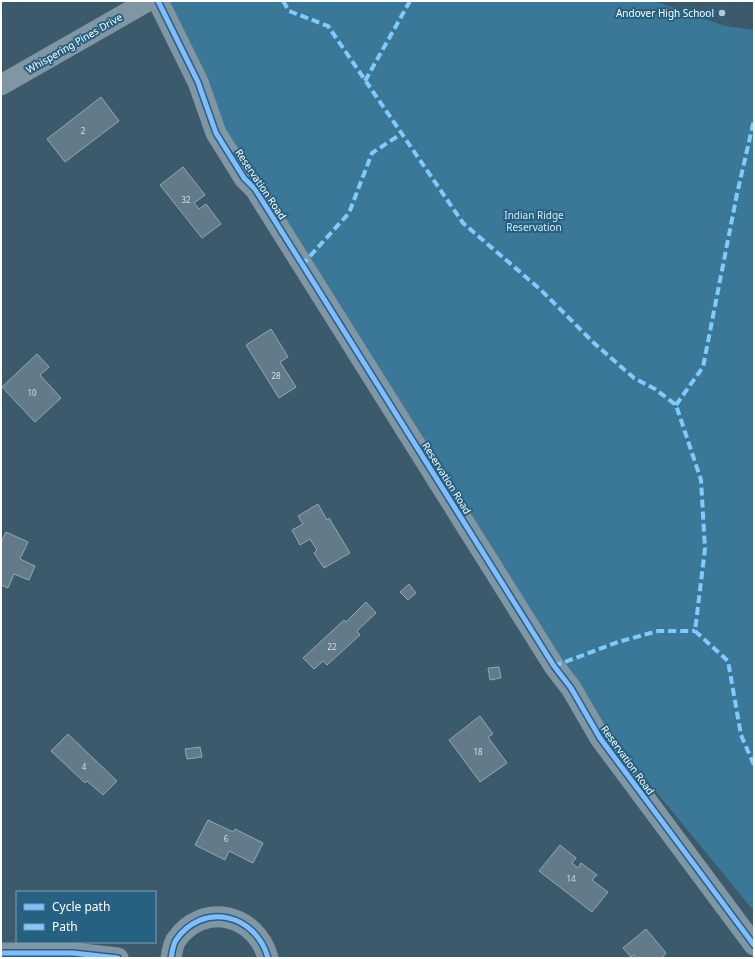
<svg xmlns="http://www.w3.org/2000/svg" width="755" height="959" font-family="'Noto Sans',sans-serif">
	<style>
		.green { fill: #3b7897 }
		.building { fill: #637b88; stroke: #94a7b2 }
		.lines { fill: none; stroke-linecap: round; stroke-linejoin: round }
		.minor { stroke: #8196a3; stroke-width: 21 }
		.quiet { stroke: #80caff; stroke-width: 4; stroke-dasharray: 8 4; stroke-linecap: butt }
		.cycleway-casing { stroke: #276181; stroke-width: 8 }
		.cycleway { stroke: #80bcff; stroke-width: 5 }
		.poi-dot { fill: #bac6cc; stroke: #276181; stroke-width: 1.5 }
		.labels { text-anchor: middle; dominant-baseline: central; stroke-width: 4; stroke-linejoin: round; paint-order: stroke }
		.number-label { font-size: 8px; fill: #d8dee1 }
		.poi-label { font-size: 10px; fill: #fff; stroke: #276181; text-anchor: end }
		.street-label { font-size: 10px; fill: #fff; stroke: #276181 }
		.park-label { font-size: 10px; fill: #d2e9f5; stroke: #276181 }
	</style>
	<rect width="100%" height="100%" fill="#3b5b6d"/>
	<!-- green -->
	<path class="green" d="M164 1H654L725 26 754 30V911L571 688 255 189Z"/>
	<!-- building -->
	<path class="building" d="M101 97 119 121 65 162 47 139Z
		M183 167 205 195 194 203 199 209 206 204 221 224 202 238 160 185Z
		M271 329 288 357 280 362 296 387 279 398 246 345Z
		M37 354 49 367 40 375 61 398 35 422 2 387Z
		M318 504 327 520 329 518 350 553 324 568 314 553 317 550 310 539 300 545 292 530 303 524 298 516Z
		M6 532 28 542 20 559 35 566 29 580 14 574 8 588 1 585V543Z
		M409 584 416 593 408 600 400 592Z
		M366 602 376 613 357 631 360 635 327 665 323 661 314 669 303 658 344 620 346 622Z
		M499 667 501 678 490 680 488 668Z
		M480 716 493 734 488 737 507 763 480 782 449 740Z
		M68 734 117 781 103 795 87 781 85 783 51 751Z
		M200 747 202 757 187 759 185 749Z
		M208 820 233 832 235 829 263 843 253 863 229 851 225 860 195 845Z
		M560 845 576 858 572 863 578 868 581 863 597 875 592 880 608 892 592 912 539 871Z
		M646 929 666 953 662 958H636L634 955 631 957 623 948Z"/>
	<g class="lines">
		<!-- minor -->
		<path class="minor" d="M158 1 198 82 216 133 244 178 255 189 554 666 571 688 600 738 754 945
			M1 85 148 1
			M1 953H73L118 958
			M171 958C172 952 173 945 176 940 203 901 256 914 268 958"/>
		<!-- quiet -->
		<path class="quiet" d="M283 1 289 11 328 26 463 223 541 290 595 344 634 378 655 389 676 405 701 480 705 549 695 631 728 661 741 735 754 765
			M365 81 410 1
			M302 265 349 213 372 153 401 134
			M676 405 703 367 737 194 754 120
			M554 666 618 642 658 631H695"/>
		<!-- cycleway casing -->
		<g class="cycleway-casing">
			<path id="cycleway" d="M158 1 198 82 216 133 244 178 255 189 554 666 571 688 600 738 754 945
				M1 953H73L118 958
				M171 958C172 952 173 945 176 940 203 901 256 914 268 958"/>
		</g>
		<!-- cycleway -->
		<use href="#cycleway" class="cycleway"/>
	</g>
	<!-- markers -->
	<circle class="poi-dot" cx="722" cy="13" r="4"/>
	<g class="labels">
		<!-- number labels -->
		<g class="number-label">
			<text x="83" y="130">2</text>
			<text x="186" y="199">32</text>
			<text x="276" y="375">28</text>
			<text x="32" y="392">10</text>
			<text x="332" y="646">22</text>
			<text x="478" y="751">18</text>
			<text x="84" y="766">4</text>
			<text x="226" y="838">6</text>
			<text x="571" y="878">14</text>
		</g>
		<!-- poi labels -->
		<g class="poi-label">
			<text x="714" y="13">Andover High School</text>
		</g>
		<!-- street labels -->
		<g class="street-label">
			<text transform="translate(74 43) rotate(-30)">Whispering Pines Drive</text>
			<text transform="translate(261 184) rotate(56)">Reservation Road</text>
			<text transform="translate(447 478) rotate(58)">Reservation Road</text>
			<text transform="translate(628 760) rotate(54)">Reservation Road</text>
		</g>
		<!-- park labels -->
		<g class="park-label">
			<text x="534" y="215">Indian Ridge<tspan x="534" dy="12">Reservation</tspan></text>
		</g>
	</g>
	<!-- border -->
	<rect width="755" height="959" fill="none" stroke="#ffffff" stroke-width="4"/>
	<!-- legend -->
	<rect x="16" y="891" width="140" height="52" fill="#276181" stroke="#7da0b3"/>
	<rect x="24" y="904" width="20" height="6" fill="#80bcff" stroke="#7da0b3"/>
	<text x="52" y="911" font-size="12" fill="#ffffff">Cycle path</text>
	<rect x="24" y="924" width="20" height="6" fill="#80caff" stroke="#7da0b3"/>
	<text x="52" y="931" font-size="12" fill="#ffffff">Path</text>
</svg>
